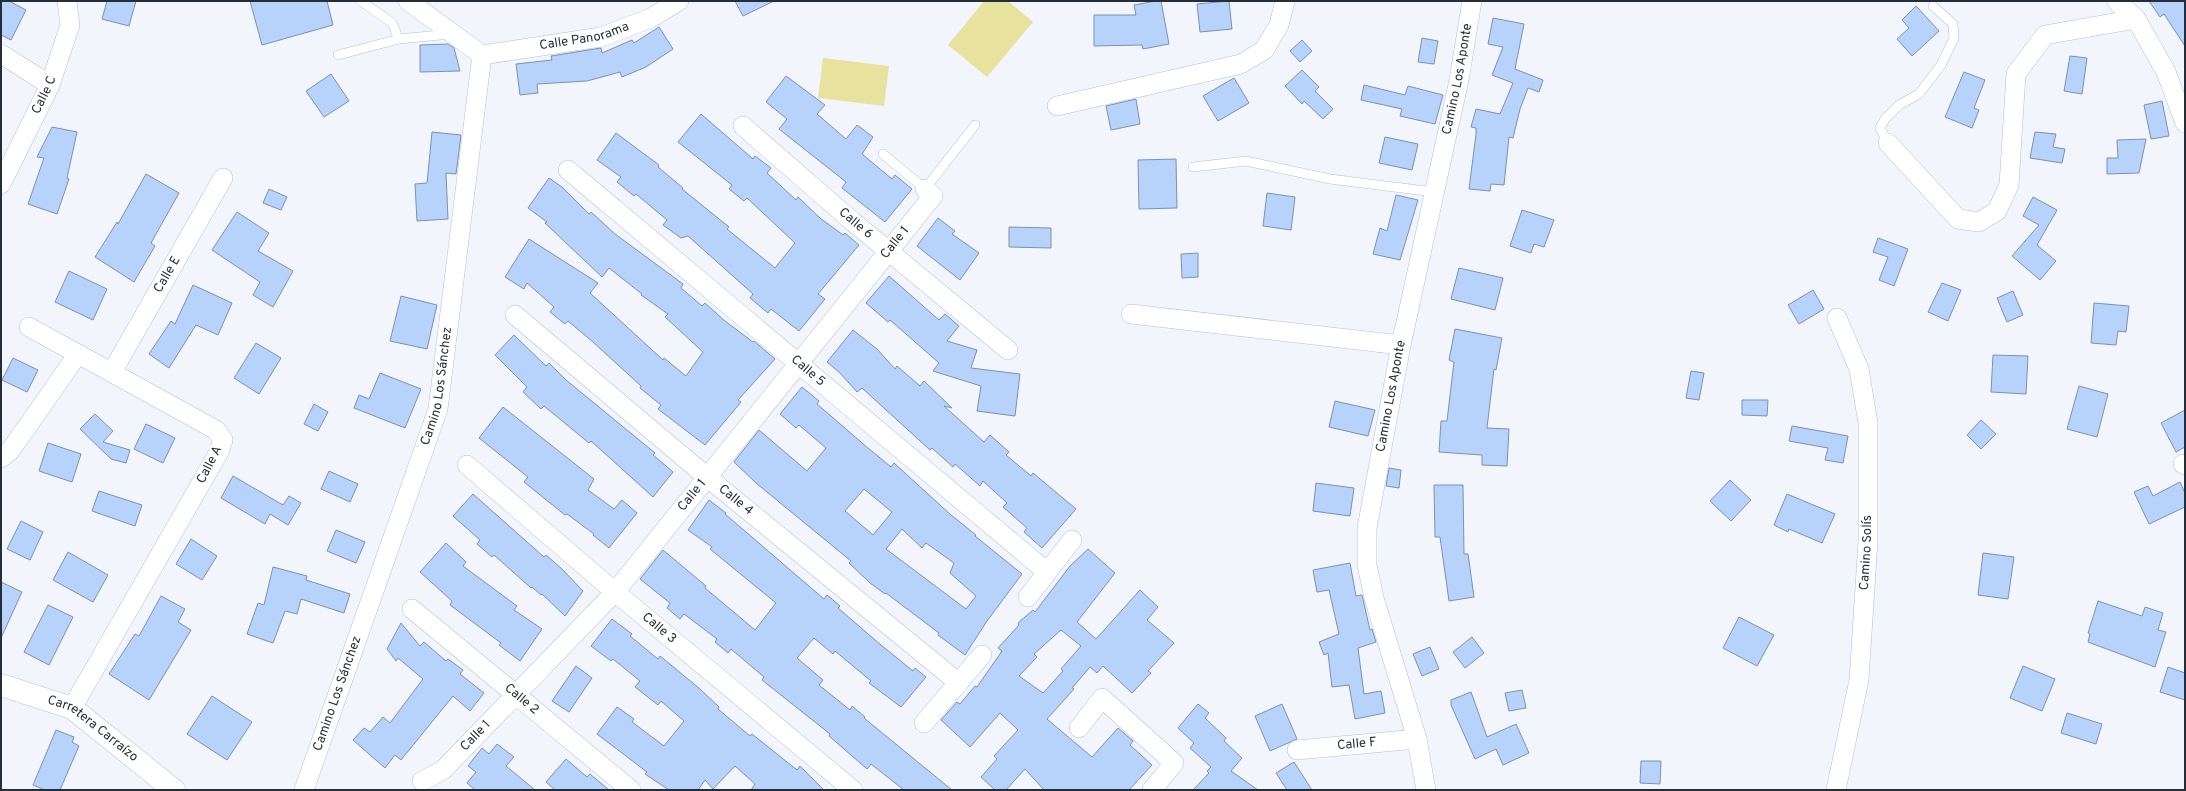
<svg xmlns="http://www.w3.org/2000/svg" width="2186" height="791" font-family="Overpass,sans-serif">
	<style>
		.garden { fill: #e7e39e }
		.building { fill: #b7d3fc; stroke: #7d90ac; fill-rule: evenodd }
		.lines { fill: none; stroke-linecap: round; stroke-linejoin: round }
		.service-casing { stroke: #adc2df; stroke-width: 10 }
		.minor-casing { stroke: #adc2df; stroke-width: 20 }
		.tertiary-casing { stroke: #adc2df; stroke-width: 23 }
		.service { stroke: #fff; stroke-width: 9 }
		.minor { stroke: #fff; stroke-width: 19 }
		.tertiary { stroke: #fff; stroke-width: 22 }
		.labels { text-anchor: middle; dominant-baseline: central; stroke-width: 4; stroke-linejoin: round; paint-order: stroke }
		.street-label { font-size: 13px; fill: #252d38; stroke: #fff }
	</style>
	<rect width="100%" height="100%" fill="#f2f6fc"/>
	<!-- garden -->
	<path class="garden" d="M984 1H1008L1033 22 987 77 948 45Z
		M823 58 889 66 884 106 818 98Z"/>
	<!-- building -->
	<path class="building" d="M1 1H9L26 10 11 40 1 35Z
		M107 1H136L129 26 102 19Z
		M250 1H327L333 25 262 45Z
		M735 1H774L743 16Z
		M1156 1H1161L1169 44 1143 49 1142 45 1094 46V15H1136L1134 5Z
		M1229 1 1232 29 1200 32 1197 4Z
		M2149 1H2185V46L2164 14 2160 17Z
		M1916 6 1939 31 1912 56 1897 39 1909 28 1902 20Z
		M1493 18 1524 24 1515 69 1543 80 1539 92 1528 88 1520 109 1513 138 1509 137 1504 185 1491 184 1490 191 1469 189 1476 134V128L1471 127 1476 109 1500 114 1513 83 1492 75 1503 47 1488 44Z
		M659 27 673 49 646 67 622 77 620 72 587 81 537 84 538 93 520 95 516 64 552 60 551 56 601 48 602 53 632 40 634 43Z
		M1422 38 1438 41 1434 64 1418 62Z
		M1302 40 1312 51 1300 62 1290 51Z
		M448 44 454 48 460 71 420 72V45Z
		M2070 56 2087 58 2082 94 2064 91Z
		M1302 70 1319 87 1315 91 1333 109 1323 119 1304 101 1302 104 1285 86Z
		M1964 72 1985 80 1974 108 1979 110 1972 128 1945 117Z
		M331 74 349 101 324 117 306 91Z
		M786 76 825 105 817 114 846 139 857 125 873 137 862 154 892 179 895 175 912 189 885 222 842 188 846 182 779 129 787 119 766 102Z
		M1234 78 1249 103 1218 121 1203 96Z
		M1364 85 1405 95 1408 86 1443 95 1435 124 1400 116 1402 109 1361 100Z
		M1136 99 1140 124 1111 130 1106 106Z
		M2162 101 2169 136 2151 139 2144 105Z
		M701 114 753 159 755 156 771 168 767 173 796 200 798 197 820 218 843 235 845 233 859 245 818 294 825 299 799 331 771 309 768 313 750 298 753 294 688 236 681 238 663 225 667 220 636 194 634 196 617 182 621 177 597 160 616 133 659 165 658 167 683 188 682 189 729 227 727 229 775 268 795 243 747 198 744 201 729 189 732 185 678 142Z
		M52 127 77 132 67 178 69 179 57 214 28 204 44 158 37 157Z
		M432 132 461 135 456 174 446 173 448 219 417 221 415 184 427 183Z
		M2035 132 2056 134 2053 147 2065 149 2062 163 2030 158Z
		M1385 137 1418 144 1412 170 1379 163Z
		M2146 139 2139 173 2107 174V158H2118L2117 140Z
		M1176 159 1177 208 1139 209 1138 160Z
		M146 174 179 193 151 243 155 246 134 282 95 257 117 222 118 224Z
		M549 178 562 187 589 214 591 212 615 234 683 284 681 288 702 306 705 303 725 321 753 342 754 341 775 359 738 400 741 402 705 445 658 409 661 405 640 388 641 386 593 342 568 321 565 324 550 312 554 307 527 283 524 289 505 277 529 239 598 283 590 293 663 360 664 358 686 376 703 352 665 317 668 314 641 295 642 294 609 268 602 277 545 223 547 222 528 208Z
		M269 189 287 197 281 210 263 203Z
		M1267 193 1295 197 1291 230 1263 226Z
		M1396 195 1418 200 1400 260 1373 254 1380 228 1387 231Z
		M2033 197 2057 210 2037 245 2056 261 2040 280 2012 256 2039 225 2023 216Z
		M1522 210 1554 220 1544 247 1534 244 1531 253 1510 246Z
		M237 212 269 233 258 251 293 271 273 307 253 295 260 282 212 250Z
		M938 218 955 231 952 234 979 253 960 280 917 246Z
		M1009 227 1051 228V248L1009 247Z
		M1878 238 1908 249 1894 286 1879 280 1888 257 1873 252Z
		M1198 253V277L1182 278 1181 254Z
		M1459 268 1503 278 1495 310 1451 299Z
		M69 271 107 289 93 320 55 302Z
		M889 276 939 320 945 314 959 326 947 341 977 350 971 368 1020 374 1015 416 977 411 981 386 933 371 939 363 890 320 888 322 866 303Z
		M1942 283 1961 290 1948 321 1928 312Z
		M193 285 232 303 218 335 196 325 169 368 149 354 171 321 175 324Z
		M1813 290 1824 309 1799 324 1788 305Z
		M2013 291 2023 315 2007 322 1997 298Z
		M401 296 437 305 427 349 390 341Z
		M2094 303 2129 306 2126 332 2118 331 2116 345 2091 343Z
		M1455 329 1502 338 1496 370 1494 369 1487 428 1509 429 1507 466 1482 465V455L1439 452 1441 421H1447L1454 362 1449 360Z
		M853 330 877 349 895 369 897 366 920 386 924 381 952 408 944 406 984 442 990 435 1009 452 1006 455 1031 476 1033 473 1076 509 1042 548 1024 532 1027 528 1003 507 1007 503 983 481 980 486 955 464 953 467 932 448 930 450 862 388 857 392 840 373 827 362Z
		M514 335 546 366 549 363 566 380 655 453 653 455 673 472 653 497 591 441 589 443 544 406 541 409 523 392 527 387 495 355Z
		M256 343 281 358 259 394 234 378Z
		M1993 355 2028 356 2026 394 1991 392Z
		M13 358 38 370 27 392 2 380Z
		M1691 371 1704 373 1699 400 1686 398Z
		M380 373 421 389 405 428 354 408 359 395 369 399Z
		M2079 386 2108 394 2097 437 2067 429Z
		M802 387 819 401 817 404 868 448 891 467 894 463 951 515 976 535 975 536 1022 574 987 621 965 655 938 635 939 633 886 593 885 594 870 583 849 563 851 561 756 483 734 462 759 430 807 471 826 448 799 425 796 428 780 414ZM864 489 892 512 873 535 845 511ZM902 529 922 548 926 543 954 563 950 573 976 596 966 609 886 549Z
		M1742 400H1768L1767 416 1742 415Z
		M1335 401 1375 410 1368 436 1329 427Z
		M314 404 328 412 318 431 304 424Z
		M503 407 594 479 588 490 614 509 622 500 637 513 609 548 593 535 594 534 567 514 565 515 524 482 528 477 479 438Z
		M2185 410V447L2176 452 2161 423Z
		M95 414 113 431 103 442 130 450 126 463 111 459 80 429Z
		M1981 420 1996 434 1981 449 1967 435Z
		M146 424 175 438 163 463 134 449Z
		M1792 426 1848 436 1843 463 1825 460 1828 448 1789 441Z
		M48 443 81 454 72 482 39 471Z
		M1389 468 1401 470 1399 488 1386 486Z
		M329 471 358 484 350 502 321 489Z
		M233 476 283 505 289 496 301 503 288 525 270 514 265 524 221 498Z
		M1730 480 1751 500 1731 521 1710 501Z
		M2180 482 2185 493V507L2149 524 2134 492 2148 486 2153 496Z
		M1316 483 1354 488 1350 516 1313 511Z
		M1434 485H1463L1464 554H1468L1474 597 1449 601 1440 537H1435Z
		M99 491 142 505 135 526 92 511Z
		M473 494 544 557 546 555 562 569 583 591 565 616 542 594 541 595 532 587 531 588 494 555 492 557 477 544 480 540 453 516Z
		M1787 494 1835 514 1822 543 1789 529 1788 532 1774 525Z
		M709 500 726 513 725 514 824 599 827 595 840 606 838 608 881 645 913 671 915 668 926 677 901 707 869 683 871 681 835 651 833 654 814 638 797 658 823 680 819 685 850 710 852 706 865 717 864 718 952 790H904L871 764 867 769 829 736 830 734 762 680 764 677 731 649 728 653 715 642 717 639 684 614 680 619 667 608 670 603 640 579 663 550 706 586 705 588 755 630 776 603 710 549 712 547 688 530Z
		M21 521 43 532 30 560 7 549Z
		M336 530 365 542 356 563 327 551Z
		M191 539 217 556 202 580 176 564Z
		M446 543 466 562 463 566 517 606 514 610 542 629 520 661 499 645 501 643 450 605 452 601 420 572Z
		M1088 549 1115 573 1077 622 1096 639 1140 590 1158 607 1147 620 1174 643 1148 671 1151 673 1132 693 1103 666 1097 673 1090 667 1072 688 1074 689 1047 719 1092 757 1118 728 1133 741 1130 745 1152 765 1129 790H1044L1025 769 1006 790H995L981 777 997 759 994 756 1018 730 1000 713 970 747 941 720 957 702 960 704 975 686 977 687 1002 651 998 648 1019 625 1018 623 1033 610 1035 612 1070 566ZM1061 630 1081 646 1061 669 1063 671 1043 693 1019 676 1037 657 1034 654Z
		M68 552 108 575 93 602 53 580Z
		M1983 553 2014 557 2008 599 1978 595Z
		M1350 563 1356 596 1362 595 1370 630 1372 629 1376 642 1358 648 1364 694 1381 691 1385 713 1355 719 1349 685 1332 687 1328 653 1324 655 1319 642 1339 634 1329 590 1317 592 1313 570Z
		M273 567 307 576 306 580 350 594 344 613 301 599 297 614 285 611 273 643 247 634 258 603 264 605Z
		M1 582 22 592 1 638Z
		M161 596 185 609 178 622 191 630 149 700 109 674 135 634 139 636Z
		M2098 601 2142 616 2145 607 2163 613 2158 630 2166 632 2155 667 2088 642 2090 634 2088 633Z
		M48 605 73 617 49 665 24 652Z
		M1739 617 1774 635 1757 666 1723 648Z
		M612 619 632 634 630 636 658 659 660 656 700 689 719 707 718 709 750 736 752 734 797 770 800 766 824 790H751L755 784 735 766 713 789 705 780 698 790H669L645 774 647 772 597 734 617 707 634 719 632 722 664 746 684 721 661 701 658 705 635 687 640 681 613 659 611 661 591 646Z
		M401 623 420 646 424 642 446 661 448 659 463 670 460 674 484 693 470 711 453 696 401 760 395 755 385 768 353 740 364 728 370 732 383 717 390 723 423 679 398 658 396 661 387 649Z
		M1472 637 1484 653 1465 668 1453 652Z
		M1430 647 1439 669 1422 676 1413 654Z
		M576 666 592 678 569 712 552 701Z
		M2023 666 2055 679 2042 711 2010 698Z
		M2168 667 2185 673V700L2160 692Z
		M1522 690 1526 708 1509 711 1505 693Z
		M1471 692 1487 737 1516 724 1529 753 1503 765 1496 749 1475 759 1451 705V700Z
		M212 696 252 722 227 760 187 734Z
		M1198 704 1209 713 1205 718 1226 738 1224 741 1242 758 1231 771 1258 790H1193L1209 773 1207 771 1211 767 1190 748 1194 743 1178 728Z
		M1282 704 1297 739 1270 751 1255 716Z
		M2067 713 2102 724 2096 744 2061 733Z
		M56 730 74 737 72 742 79 746 60 790H45L33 785Z
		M497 744 514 757 506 766 535 790H475L467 783 476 772 468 766 482 748 489 754Z
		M566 759 587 777 590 774 609 790H555L546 782Z
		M1641 761H1661L1660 784 1640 783Z
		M1294 762 1312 790H1287L1276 773Z"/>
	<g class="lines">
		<!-- service casing -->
		<g class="service-casing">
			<path id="service" d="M399 39 450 34
				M338 55 399 39 392 23 361 1
				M1888 143 1880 128 1885 119 1899 105 1919 94 1941 65 1954 38 1953 24 1933 6
				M883 154 925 189 975 125
				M1193 167 1246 161 1330 179 1434 192"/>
		</g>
		<!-- minor casing -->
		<g class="minor-casing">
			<g id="minor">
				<path d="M2117 1 2136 19 2166 72 2185 123"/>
				<path d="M1 54 50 85"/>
				<path id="s1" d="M482 55 601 37 651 18 679 1"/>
				<path d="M1057 106 1241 64 1264 50 1279 25 1285 1"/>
				<path id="s2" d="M743 126 852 221 1008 350"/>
				<path d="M1888 143 1958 219 1979 222 1997 211 2009 185 2016 74 2045 35 2136 19"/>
				<path id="s3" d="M568 170 1047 572"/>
				<path id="s4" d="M1 184 50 85 70 25 67 1"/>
				<path d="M1131 314 1401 345"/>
				<path id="s5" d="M515 315 707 477 959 683"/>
				<path d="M29 327 78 354"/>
				<path id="s6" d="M112 372 223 178"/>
				<path d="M1 458 10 451 78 354 216 430 223 440 219 452 72 708"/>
				<path d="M2183 464 2185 465"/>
				<path id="s7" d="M467 465 615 592 853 790"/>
				<path d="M1028 597 1072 540"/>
				<path id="s8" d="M412 609 631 790"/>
				<path d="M924 723 982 655"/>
				<path d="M1079 728 1102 698 1174 763 1152 790"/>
				<path id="s9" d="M1297 750 1417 739"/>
				<path id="s10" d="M422 781 443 770 615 592 933 196 925 189"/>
				<path id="s11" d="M304 790 438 409 482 55 408 1"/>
				<path id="s12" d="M1426 790 1417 739 1374 598 1367 565V528L1401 345 1459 80 1472 1"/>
				<path id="s13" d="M1836 790 1859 680 1868 541V423L1859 369 1837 318"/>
			</g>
		</g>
		<!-- tertiary casing -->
		<g class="tertiary-casing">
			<g id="tertiary">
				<path id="s14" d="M1 685 72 708 174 790"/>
			</g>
		</g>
		<!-- service -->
		<use href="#service" class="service"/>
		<!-- minor -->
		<use href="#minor" class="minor"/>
		<!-- tertiary -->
		<use href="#tertiary" class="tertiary"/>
	</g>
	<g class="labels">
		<!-- street labels -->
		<g class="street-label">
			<text stroke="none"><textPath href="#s1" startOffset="104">Calle Panorama</textPath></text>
			<text stroke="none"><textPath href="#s12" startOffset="728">Camino Los Aponte</textPath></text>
			<text stroke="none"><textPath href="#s4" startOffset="99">Calle C</textPath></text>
			<text stroke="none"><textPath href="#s2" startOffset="149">Calle 6</textPath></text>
			<text stroke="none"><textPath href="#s10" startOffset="719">Calle 1</textPath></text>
			<text stroke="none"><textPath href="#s6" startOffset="112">Calle E</textPath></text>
			<text stroke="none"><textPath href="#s3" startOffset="313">Calle 5</textPath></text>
			<text stroke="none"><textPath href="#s11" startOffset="426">Camino Los Sánchez</textPath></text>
			<text stroke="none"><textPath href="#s12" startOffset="404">Camino Los Aponte</textPath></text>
			<text transform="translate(210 465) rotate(-63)">Calle A</text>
			<text stroke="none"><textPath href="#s10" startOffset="395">Calle 1</textPath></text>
			<text stroke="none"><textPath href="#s5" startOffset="288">Calle 4</textPath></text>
			<text stroke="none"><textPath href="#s13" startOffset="240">Camino Solís</textPath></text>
			<text stroke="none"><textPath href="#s7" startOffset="252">Calle 3</textPath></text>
			<text stroke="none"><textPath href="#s11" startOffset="102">Camino Los Sánchez</textPath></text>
			<text stroke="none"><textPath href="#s8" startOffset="142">Calle 2</textPath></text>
			<text stroke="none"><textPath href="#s14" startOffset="103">Carretera Carraízo</textPath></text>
			<text stroke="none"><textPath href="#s10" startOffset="71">Calle 1</textPath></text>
			<text stroke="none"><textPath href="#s9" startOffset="60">Calle F</textPath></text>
		</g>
	</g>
	<!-- border -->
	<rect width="2186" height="791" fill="none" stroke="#252d38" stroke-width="4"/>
</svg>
